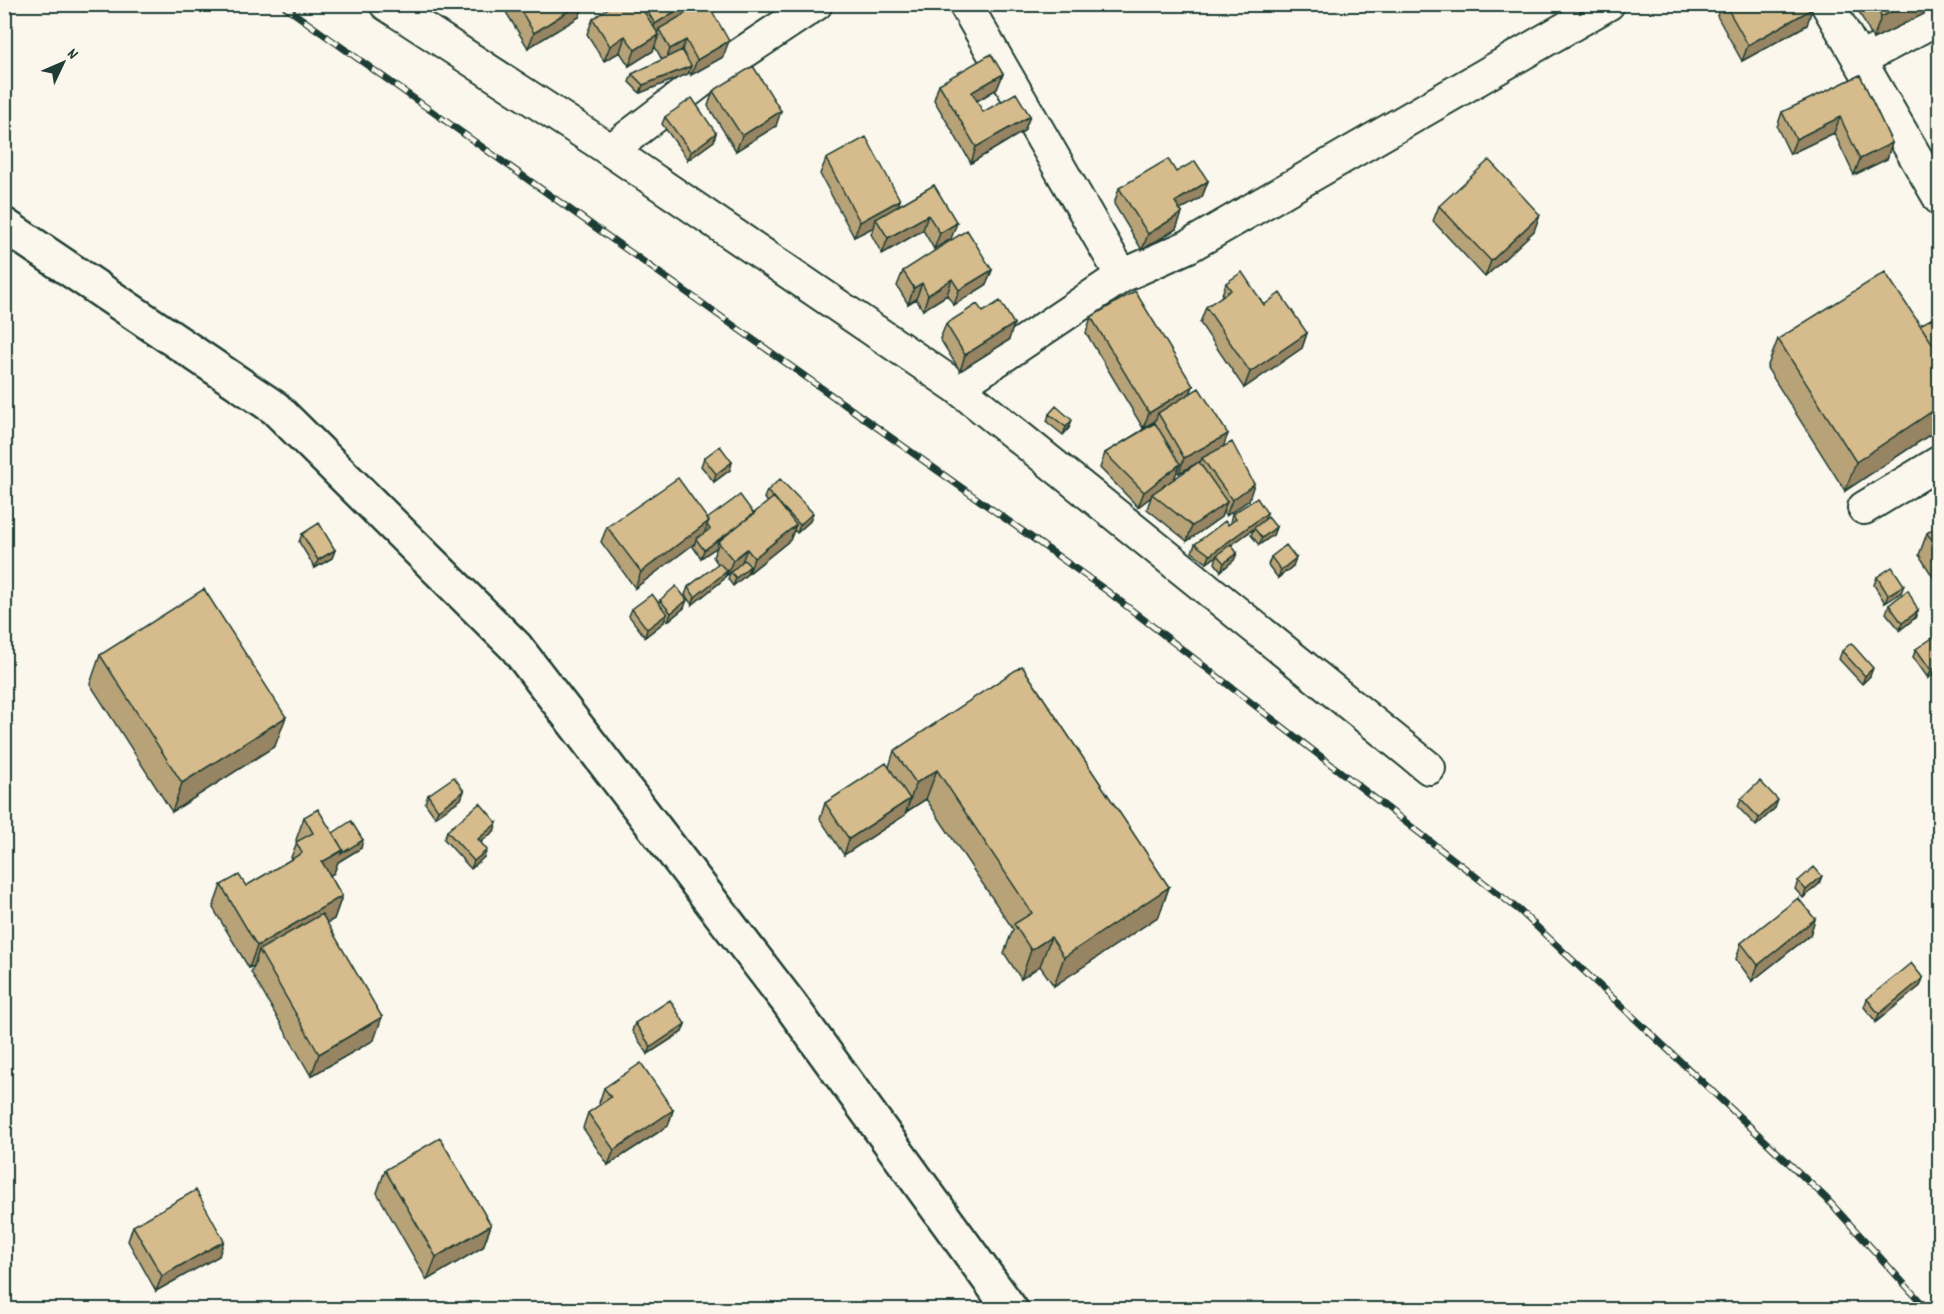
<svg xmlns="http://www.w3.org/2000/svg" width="1944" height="1314" font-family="Dekko,sans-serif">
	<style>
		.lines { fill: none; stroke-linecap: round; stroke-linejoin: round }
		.street-casing { stroke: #1f3d34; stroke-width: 36 }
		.secondary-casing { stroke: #1f3d34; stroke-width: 38 }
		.street { stroke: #fbf7ec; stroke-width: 32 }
		.secondary { stroke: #fbf7ec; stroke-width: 33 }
		.rail-casing { stroke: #1f3d34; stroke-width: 7 }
		.rail { stroke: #fbf7ec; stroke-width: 4.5; stroke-dasharray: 14; stroke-linecap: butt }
		.wall { fill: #b8a278; stroke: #1f3d34; stroke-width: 1.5; fill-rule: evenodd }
		.shaded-wall { fill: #968462; stroke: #1f3d34; stroke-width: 1.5 }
		.building { fill: #d6bc8c; stroke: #1f3d34; stroke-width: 1.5 }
	</style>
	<rect width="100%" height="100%" fill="#fbf7ec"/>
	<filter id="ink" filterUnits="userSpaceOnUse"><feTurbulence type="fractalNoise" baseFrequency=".0167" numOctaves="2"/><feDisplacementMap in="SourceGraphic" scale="12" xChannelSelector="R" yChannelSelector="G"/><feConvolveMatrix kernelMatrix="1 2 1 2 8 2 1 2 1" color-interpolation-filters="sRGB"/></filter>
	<g filter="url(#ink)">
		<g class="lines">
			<!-- street casing -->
			<g class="street-casing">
				<path id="street" d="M386 4 601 144 957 387 1429 768
					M1827 4 1940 199
					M1859 60 1940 17
					M611 150 705 78 816 4
					M1122 276 1189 246 1608 4
					M957 387 1122 276 965 4
					M1864 508 1940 462"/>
			</g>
			<!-- secondary casing -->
			<g class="secondary-casing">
				<path id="secondary" d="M4 225 275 408 516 647 789 1003 1011 1310"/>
			</g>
			<!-- street -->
			<use href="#street" class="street"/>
			<!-- secondary -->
			<use href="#secondary" class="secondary"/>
			<!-- rail casing -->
			<g class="rail-casing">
				<path id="rail" d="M281 4 1107 591 1519 910 1826 1198 1928 1310"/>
			</g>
			<!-- rail -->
			<use href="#rail" class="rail"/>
		</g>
		<!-- wall -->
		<path class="wall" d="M501 4H584L579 17 528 48Z
			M614 4H699V6L723 57 691 75 689 71 688 74 640 93 629 82 632 74 662 60 655 47 653 51 629 66 620 52 604 61 587 34 593 19Z
			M1576 4H1596L1580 13Z
			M1721 4H1810L1807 25 1742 61 1717 16Z
			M1855 4H1928L1924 14 1873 39Z
			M1003 74 997 89 977 101 983 112 1030 116 1024 131 971 163 934 100 939 84Z
			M1860 75 1892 143 1887 159 1854 175 1834 133 1790 154 1777 127 1782 112Z
			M713 91 776 126 736 151 708 106Z
			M665 117 714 141 688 160 662 124Z
			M826 159 900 200 898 206 934 185 951 239 934 249 923 230 882 254 871 234 874 227 854 237 820 174Z
			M1176 172 1208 181 1202 197 1180 210 1182 213 1176 229 1142 250 1114 204 1119 188Z
			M1439 206 1534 231 1485 277 1433 221Z
			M992 270 986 285 954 305 947 295 923 310 916 299 908 304 897 286 903 271Z
			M1226 283 1307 333 1302 348 1244 388 1200 323 1206 307 1221 297Z
			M983 312 1009 340 960 371 940 339 946 324Z
			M1091 317 1193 386 1190 394 1224 446 1249 500 1226 516 1223 512 1221 517 1187 541 1147 509 1151 497 1138 507 1100 468 1105 453 1154 423 1155 421 1143 428 1086 333ZM1197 464 1174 479 1177 471 1179 473Z
			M1920 325 1845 491 1767 368 1778 339Z
			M1049 414 1069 428 1063 435 1047 422Z
			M704 458 732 462 730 470 714 482 701 466Z
			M767 491 810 521 797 533 794 530 790 540 749 573 748 572 747 574 733 586 728 579 730 573 727 575 726 574 724 579 692 605 685 595 688 587 718 564 713 557 717 547 701 558 693 547 695 543 635 588 601 542 607 527 707 519 754 514 768 502 764 498Z
			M1267 513 1264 520 1276 527 1273 535 1259 545 1251 535 1254 529 1231 545 1237 553 1234 560 1221 571 1215 563 1217 556 1207 563 1192 552 1195 544 1231 523 1230 522 1232 514Z
			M1940 525V588L1919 555 1927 533Z
			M302 534 335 550 332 558 315 568 299 542Z
			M1271 557 1293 566 1278 578 1268 565Z
			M1877 577 1901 593 1885 603 1874 585Z
			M660 600 684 608 668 621 665 618 664 622 645 637 629 616 632 609 659 603Z
			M1889 605 1915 618 1900 630 1886 613Z
			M1940 645V670L1928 678 1913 657 1916 649Z
			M1842 651 1870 676 1862 684 1839 659Z
			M100 655 275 746 172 812 90 684Z
			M1022 666 1169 887 1159 916 1054 986 1040 966 1021 979 1004 953 1013 929 926 799 906 812 905 815 844 855 820 819 825 803 889 767 894 751Z
			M464 791 461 799 435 817 425 803 428 795Z
			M1741 799 1775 808 1756 826 1738 807Z
			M304 817 361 848 338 862 334 873 330 875 342 896 334 919 327 923 374 1040 311 1076 251 972 254 966 249 968 213 908 221 885 246 886 290 860 297 842 296 840Z
			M447 831H494L481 842 484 857 471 869 444 839Z
			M1798 881 1819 884 1803 898 1795 889Z
			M1815 919 1810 935 1752 981 1736 959 1741 943Z
			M1923 978 1920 986 1876 1022 1864 1007 1867 999Z
			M635 1023 685 1024 682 1032 648 1054 632 1031Z
			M604 1088 673 1110 668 1126 608 1165 583 1128 588 1113 600 1105 599 1103Z
			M385 1170 491 1225 483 1247 427 1280 377 1193Z
			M133 1226 219 1256 156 1291 128 1241Z"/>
		<!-- shaded-wall -->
		<path class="shaded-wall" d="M579 4H584L579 17 528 48 534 33Z
			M687 4H699L697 10 659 29 657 35 649 39 655 24Z
			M1583 4H1596L1580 13Z
			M1906 4H1928L1924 14 1873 39 1881 17Z
			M1812 9 1807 25 1742 61 1748 45Z
			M659 35 653 51 629 66 635 50Z
			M625 36 620 52 604 61 610 46Z
			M686 40 680 55 665 64 670 49Z
			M729 41 723 57 691 75 697 60Z
			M691 66 688 74 640 93 643 85Z
			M1003 74 997 89 966 107 972 92Z
			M781 111 776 126 736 151 742 136Z
			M1030 116 1024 131 971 163 976 147Z
			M1840 117 1834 133 1790 154 1796 139Z
			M716 133 714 141 688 160 691 152Z
			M1892 143 1887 159 1854 175 1860 159Z
			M1208 181 1202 197 1169 217 1175 202Z
			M900 200 895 216 876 219 874 227 854 237 860 222Z
			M1182 213 1176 229 1142 250 1148 234Z
			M928 215 923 230 882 254 888 238Z
			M1540 215 1534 231 1485 277 1491 261Z
			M957 223 951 239 934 249 940 233Z
			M992 270 986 285 954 305 959 290Z
			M952 279 947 295 923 310 928 295Z
			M922 283 916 299 908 304 914 288Z
			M1014 324 1009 340 960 371 965 355Z
			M1307 333 1302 348 1244 388 1250 372Z
			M1193 386 1187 401 1158 413 1155 421 1143 428 1149 413Z
			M1940 406V428L1845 491 1856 462Z
			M1072 420 1069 428 1063 435 1066 427Z
			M1228 434 1222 450 1202 458 1201 461 1179 473 1184 458Z
			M732 462 730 470 714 482 716 474Z
			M1180 464 1174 479 1152 494 1151 497 1138 507 1144 492Z
			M1254 484 1249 500 1226 516 1232 500Z
			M1227 502 1221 517 1187 541 1192 526Z
			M813 513 810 521 797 533 800 525Z
			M1267 513 1264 521 1207 563 1210 555Z
			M754 514 718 542 717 547 701 558 704 550Z
			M709 521 703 537 696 539 695 543 635 588 641 572Z
			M796 525 790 540 749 573 754 558Z
			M1276 527 1273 535 1259 545 1262 538Z
			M747 549 741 564 727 575 733 560Z
			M335 550 332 558 315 568 318 560Z
			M1237 553 1234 560 1221 571 1224 563Z
			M1296 558 1293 566 1278 578 1281 570Z
			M750 566 747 574 733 586 736 578Z
			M727 571 724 579 692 605 695 597Z
			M1904 585 1901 593 1885 603 1888 595Z
			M687 600 684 608 668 621 671 613Z
			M1918 611 1915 618 1900 630 1902 623Z
			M667 614 664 622 645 637 647 629Z
			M1940 664V670L1928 678 1931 670Z
			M1873 668 1870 676 1862 684 1865 676Z
			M286 717 275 746 172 812 182 783Z
			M937 770 926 799 906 812 916 783Z
			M464 791 461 799 435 817 438 810Z
			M910 799 905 815 844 855 849 839Z
			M1778 800 1775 808 1756 826 1759 818Z
			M497 823 494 831 475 847 478 839Z
			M363 840 361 848 338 862 334 873 314 885 322 862 343 850Z
			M487 850 484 857 471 869 474 861Z
			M1822 876 1819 884 1803 898 1806 890Z
			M1169 887 1159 916 1054 986 1064 957Z
			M342 896 334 919 265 959 259 950 254 966 249 968 257 946Z
			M1815 919 1810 935 1752 981 1758 965Z
			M1051 937 1040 966 1021 979 1031 950Z
			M1923 978 1920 986 1876 1022 1879 1014Z
			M382 1017 374 1040 311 1076 319 1054Z
			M685 1024 682 1032 648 1054 651 1047Z
			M673 1110 668 1126 608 1165 614 1150Z
			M491 1225 483 1247 427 1280 436 1257Z
			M224 1241 219 1256 156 1291 162 1276Z"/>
		<!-- building -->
		<path class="building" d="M517 4H579L534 33Z
			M614 4H639L659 35 635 50 625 36 610 46 593 19Z
			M643 4H687L655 24Z
			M701 4H708L729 41 697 60 686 40 670 49 659 29Z
			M1725 4H1810L1812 9 1748 45Z
			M1875 4H1906L1881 17Z
			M682 50 691 66 643 85 632 74Z
			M991 54 1003 74 972 92 983 112 1016 93 1030 116 976 147 939 84Z
			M753 66 781 111 742 136 713 91Z
			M1860 75 1892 143 1860 159 1840 117 1796 139 1782 112Z
			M692 98 716 133 691 152 665 117Z
			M866 137 900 200 860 222 826 159Z
			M1168 159 1176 172 1195 161 1208 181 1175 202 1182 213 1148 234 1119 188Z
			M1489 160 1540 215 1491 261 1439 206Z
			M934 185 957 223 940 233 928 215 888 238 876 219Z
			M967 230 992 270 959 290 952 279 928 295 922 283 914 288 903 271Z
			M1242 272 1264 305 1280 293 1307 333 1250 372 1206 307 1231 290 1226 283Z
			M1885 272 1940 355V406L1856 462 1778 339Z
			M1135 291 1193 386 1149 413 1091 317Z
			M1000 301 1014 324 965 355 946 324 977 304 983 312Z
			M1940 314V355L1920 325Z
			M1199 388 1228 434 1184 458 1158 413Z
			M1056 406 1072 420 1066 427 1049 414Z
			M1155 423 1180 464 1144 492 1105 453Z
			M1232 442 1254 484 1232 500 1202 458Z
			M720 446 732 462 716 474 704 458Z
			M1199 462 1227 502 1192 526 1152 494Z
			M678 478 709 521 641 572 607 527Z
			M780 479 813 513 800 525 767 491Z
			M740 495 754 514 704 550 696 539 710 529 707 525 709 521 707 519Z
			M774 497 796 525 754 558 747 549 733 560 718 542Z
			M1257 498 1267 513 1210 555 1195 544 1225 521 1228 525 1236 519 1232 514Z
			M1268 517 1276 527 1262 538 1254 528Z
			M319 523 335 550 318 560 302 534Z
			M1940 525V552L1927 533Z
			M1231 544 1237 553 1224 563 1217 555Z
			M1286 545 1296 558 1281 570 1271 557Z
			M744 560 750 566 736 578 731 572Z
			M719 563 727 571 695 597 688 587Z
			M1892 567 1904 585 1888 595 1877 577Z
			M676 586 687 600 671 613 660 600Z
			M204 589 286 717 182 783 100 655Z
			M1908 590 1918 611 1902 623 1889 605Z
			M652 594 667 614 647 629 632 609Z
			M1934 637 1940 645V664L1931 670 1916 649Z
			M1851 643 1873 668 1865 676 1842 651Z
			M1022 666 1169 887 1064 957 1051 937 1031 950 1014 924 1032 913 937 770 916 783 894 751Z
			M886 763 910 799 849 839 825 803Z
			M454 777 464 791 438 810 428 795Z
			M1760 781 1778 800 1759 818 1741 799Z
			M480 803 497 823 478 839 487 850 474 861 447 831Z
			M318 809 343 850 322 862 342 896 257 946 221 885 239 875 246 886 302 853 296 842 313 833 304 817Z
			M351 821 363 840 341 854 343 850 333 833Z
			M1814 867 1822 876 1806 890 1798 881Z
			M1798 898 1815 919 1758 965 1741 943Z
			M322 914 382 1017 319 1054 259 950Z
			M1911 963 1923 978 1879 1014 1867 999Z
			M670 1000 685 1024 651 1047 635 1023Z
			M641 1063 673 1110 614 1150 588 1113 611 1097 604 1088Z
			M440 1138 491 1225 436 1257 385 1170Z
			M196 1190 224 1241 162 1276 133 1226Z"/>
	</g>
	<!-- margin -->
	<rect width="1944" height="1314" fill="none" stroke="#fbf7ec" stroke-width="24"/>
	<rect x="12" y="12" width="1920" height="1290" fill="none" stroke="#1f3d34" stroke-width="2" filter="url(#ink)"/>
	<!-- north arrow -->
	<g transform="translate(63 63) rotate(46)" stroke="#fbf7ec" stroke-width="4.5" paint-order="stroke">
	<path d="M0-4.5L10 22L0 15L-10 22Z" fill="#1f3d34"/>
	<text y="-9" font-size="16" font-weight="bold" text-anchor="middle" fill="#1f3d34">N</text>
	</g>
</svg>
